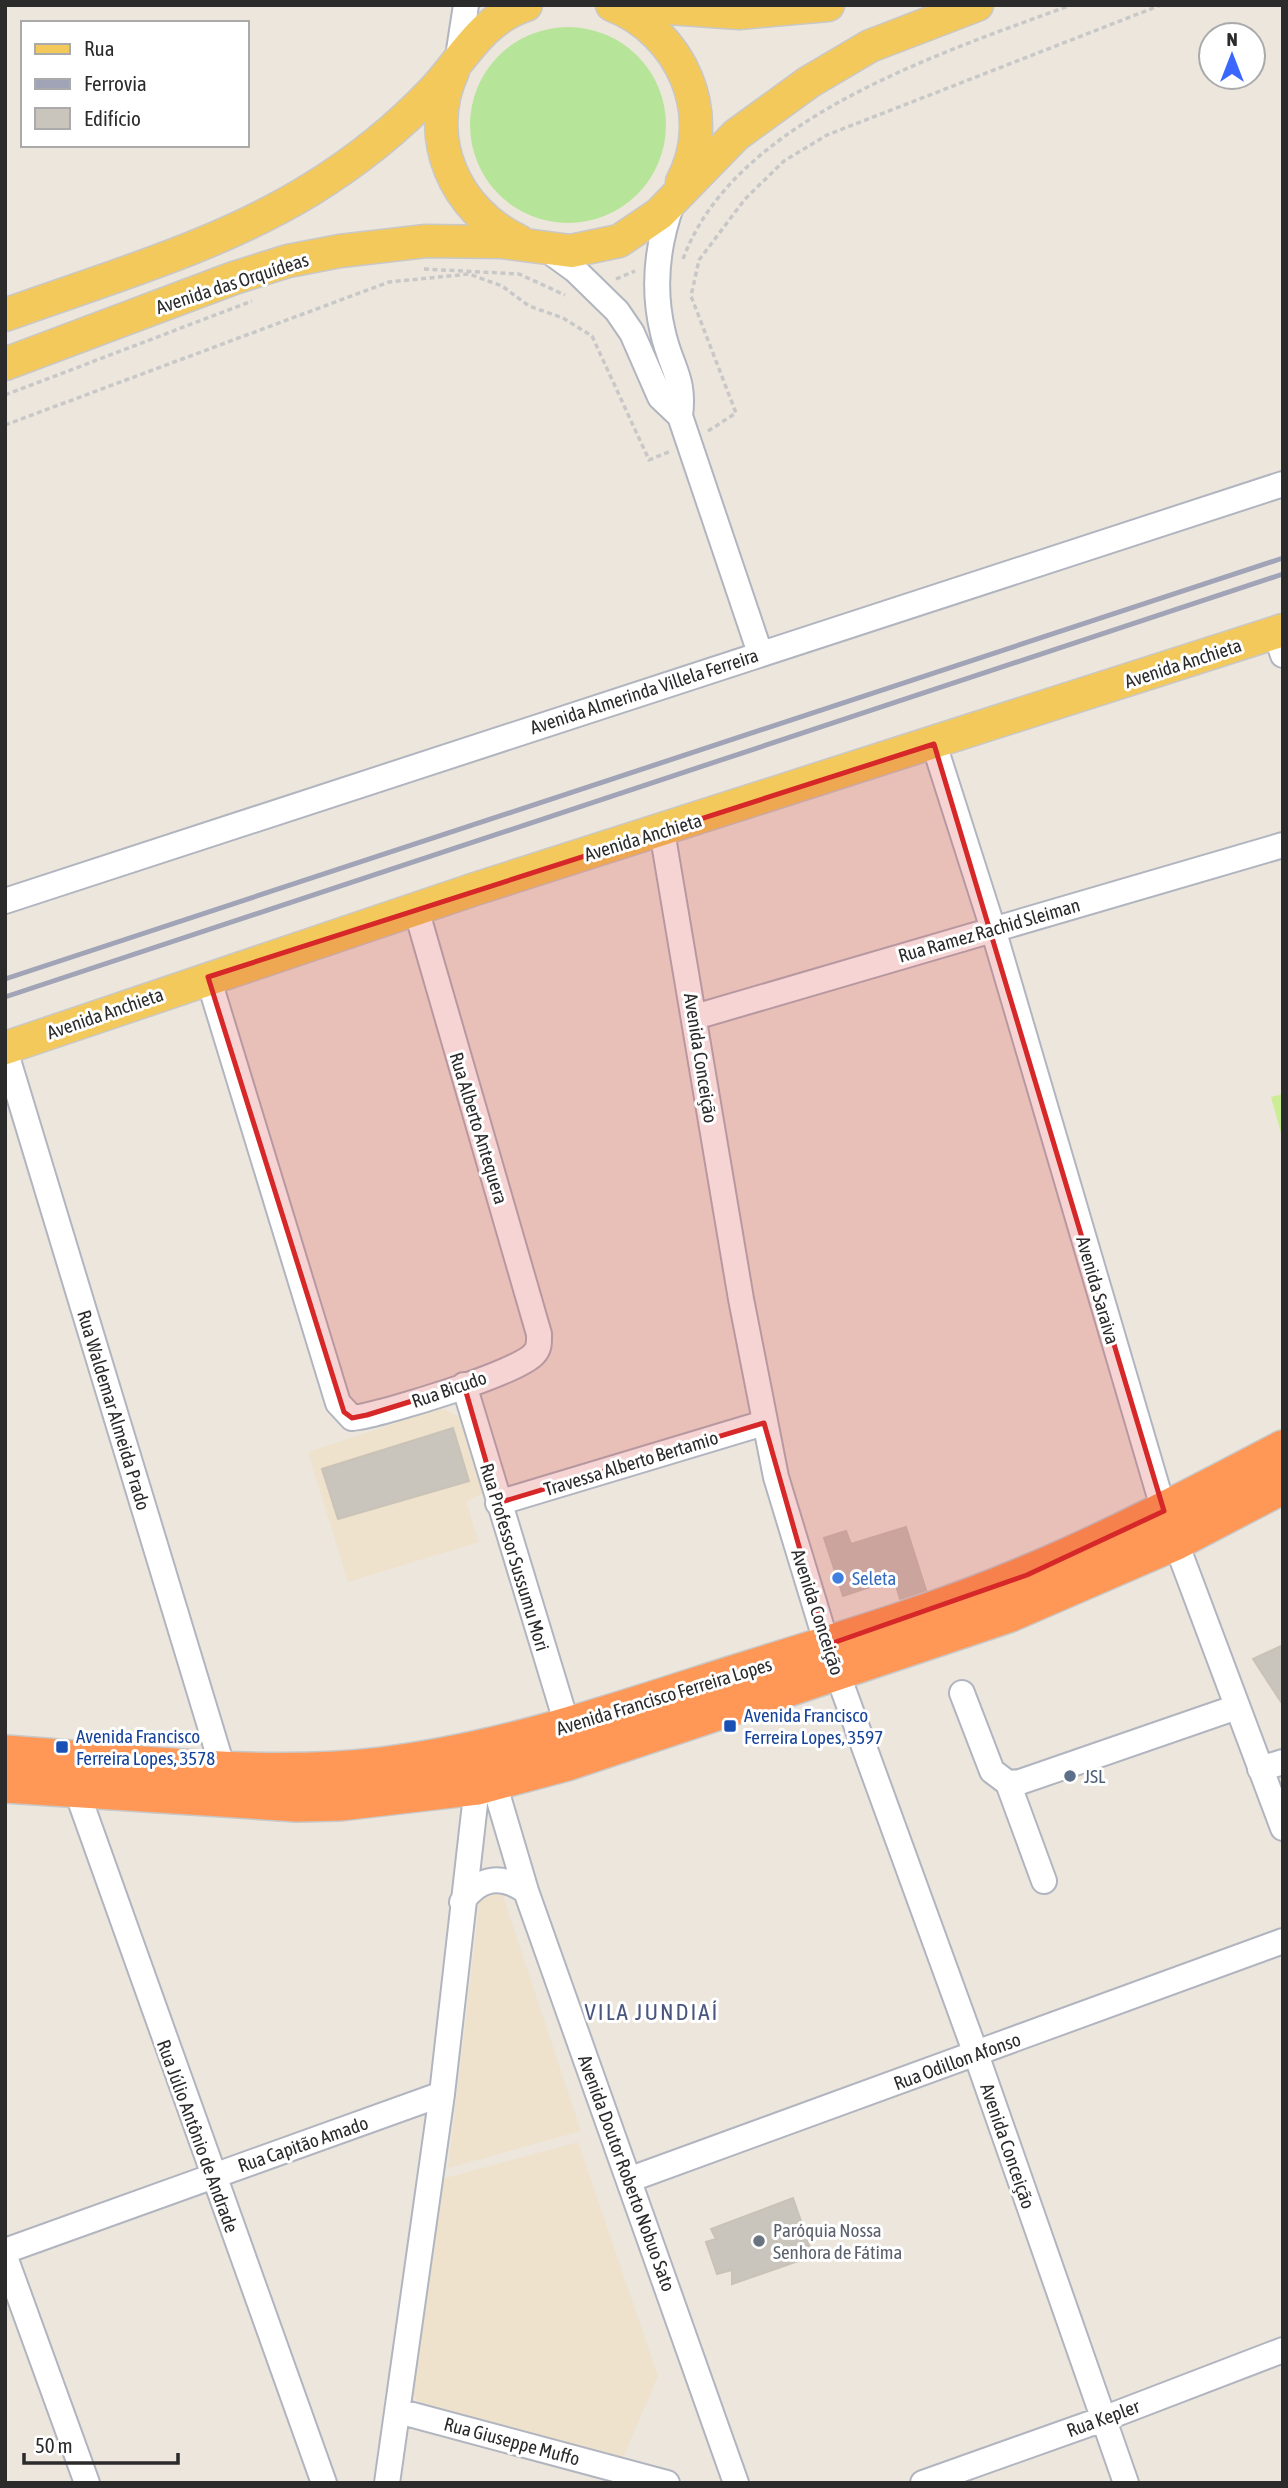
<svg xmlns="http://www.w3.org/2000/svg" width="1288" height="2488" font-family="'Asap Condensed',sans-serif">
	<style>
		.education { fill: #efe2cd }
		.green { fill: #b6e599 }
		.pitch { fill: #cbed94 }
		.building { fill: #c9c4bc; stroke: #c9c2b7; stroke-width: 2 }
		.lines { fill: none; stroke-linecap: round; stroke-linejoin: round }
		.minor-casing { stroke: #b1b5bf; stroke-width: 28 }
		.major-casing { stroke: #c8c8c8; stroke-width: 35 }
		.highway-casing { stroke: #c8c8c8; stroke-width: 40 }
		.path { stroke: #c8c8c8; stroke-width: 3.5; stroke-dasharray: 5 3.5; stroke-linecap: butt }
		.minor { stroke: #fff; stroke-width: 24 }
		.major { stroke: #f4c95c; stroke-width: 32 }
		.highway { stroke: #ff9857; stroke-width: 37 }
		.rail { stroke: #a0a4b6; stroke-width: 5 }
		.marked { fill: #d62828; fill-opacity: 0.2; stroke: #d62828; stroke-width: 5; stroke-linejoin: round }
		.shop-dot { fill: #3f7fe0; stroke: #fff; stroke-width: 2.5 }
		.transit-dot { fill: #1a4fb4; stroke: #fff; stroke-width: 2.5 }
		.service-dot { fill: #5c6f8a; stroke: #fff; stroke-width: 2.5 }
		.worship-dot { fill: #6b7280; stroke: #fff; stroke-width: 2.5 }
		.labels { text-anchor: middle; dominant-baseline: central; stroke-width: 6; stroke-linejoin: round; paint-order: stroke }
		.street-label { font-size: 19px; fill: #2b2b2b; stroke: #fff }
		.shop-label { font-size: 19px; fill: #366cbe; stroke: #fff; text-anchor: start }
		.transit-label { font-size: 19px; fill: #164399; stroke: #fff; text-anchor: start }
		.service-label { font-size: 19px; fill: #4e5e75; stroke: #fff; text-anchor: start }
		.worship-label { font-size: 19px; fill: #5b616d; stroke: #fff; text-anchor: start }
		.quarter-label { font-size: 23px; letter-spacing: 2px; fill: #4a567e; stroke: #fff }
	</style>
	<rect width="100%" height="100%" fill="#ede6dd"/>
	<!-- education -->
	<path class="education" d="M441 1408 460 1417 484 1493 466 1502 479 1542 348 1582 308 1452Z
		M502 1893 581 2131 448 2168 480 1898Z
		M578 2142 658 2376 622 2460 423 2406 412 2395 442 2179Z"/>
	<!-- green -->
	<path class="green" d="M470 125a98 98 0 1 1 196 0a98 98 0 1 1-196 0Z"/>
	<!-- pitch -->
	<path class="pitch" d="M1283 1094V1140L1271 1097Z"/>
	<!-- building -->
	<path class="building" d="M453 1428 469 1481 338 1519 322 1469Z
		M906 1527 926 1590 900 1599 894 1579 843 1596 824 1538 846 1531 851 1544Z
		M1283 1645V1705L1253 1659Z
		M793 2198 813 2256 732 2284V2270L717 2274 706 2242 716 2239 711 2229Z"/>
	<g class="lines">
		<!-- minor casing -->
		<g class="minor-casing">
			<path id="minor" d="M457 63 466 5
				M673 201C657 244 652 288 663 333 671 368 685 378 680 416L760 653
				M546 249 575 270 617 311 632 333 660 397 680 416
				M1275 632 1283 655
				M934 744 993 929 1164 1511 1283 1828
				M662 831 741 1299 776 1477 827 1645 976 2054 1126 2483
				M5 901 1283 484
				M208 977 338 1403 352 1418 359 1417C388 1412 518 1373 534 1354 540 1348 539 1341 539 1334L416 909
				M695 1017 1283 845
				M5 1050 223 1769
				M464 1385 568 1728
				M498 1503 764 1423
				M962 1693 992 1771 1008 1783 1020 1782 1237 1707
				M1260 1769 1283 1762
				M494 1783 526 1891 736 2483
				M1008 1783 1044 1881
				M76 1789 324 2483
				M462 1902C479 1877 501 1874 526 1891
				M631 2179 1283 1941
				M5 2251 442 2094
				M5 2257 87 2483
				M398 2411 667 2483
				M387 2483 442 2094 477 1786
				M923 2483 1103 2419 1283 2350"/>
		</g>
		<!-- major casing -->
		<g class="major-casing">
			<path id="major" d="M612 5C681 32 718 114 682 182
				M626 5 739 13 828 5
				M453 71C422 138 455 211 519 241
				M5 315C107 278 217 247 310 190 354 163 398 128 434 90 463 59 482 19 526 5
				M5 364 234 278 288 261 340 251 426 241 501 242 571 251 619 241 659 214 736 135 809 82 870 46 977 5
				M5 1048 475 889 1283 630"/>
		</g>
		<!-- highway casing -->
		<g class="highway-casing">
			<path id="highway" d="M5 1754C129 1762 257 1781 381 1766 497 1752 607 1715 718 1679 822 1646 929 1616 1030 1573 1116 1537 1199 1493 1283 1449
				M5 1784 297 1803 340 1802 477 1786 567 1762 1008 1614 1174 1542 1283 1485"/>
		</g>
		<!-- path -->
		<path class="path" d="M683 259C735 118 942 53 1071 5
			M424 269 519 274 565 295
			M616 279 635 271
			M5 395 252 301
			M5 425 389 282 469 274 502 286 529 306 563 318 592 336 649 460 671 451
			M708 431 736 413 691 296 699 260 745 199 784 161 827 135 1161 5"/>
		<!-- minor -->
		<use href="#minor" class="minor"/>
		<!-- major -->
		<use href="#major" class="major"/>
		<!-- highway -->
		<use href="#highway" class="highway"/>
		<!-- rail -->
		<path class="rail" d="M5 979 1283 558
			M5 997 1283 574"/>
	</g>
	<!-- marked area -->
	<path class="marked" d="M934 744 1164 1511 1027 1575 827 1645 764 1423 498 1503 464 1385 367 1415 352 1418 344 1412 208 977Z"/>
	<!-- markers -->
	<circle class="shop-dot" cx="838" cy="1578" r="7"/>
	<g class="transit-dot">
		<rect x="723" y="1719" width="14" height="14" rx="3.5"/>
		<rect x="55" y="1740" width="14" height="14" rx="3.5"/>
	</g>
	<circle class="service-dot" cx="1070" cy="1776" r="7"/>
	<circle class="worship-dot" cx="759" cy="2241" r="7"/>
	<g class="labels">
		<!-- street labels -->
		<g class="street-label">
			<text transform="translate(232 283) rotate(-18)">Avenida das Orquídeas</text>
			<text transform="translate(1183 663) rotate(-18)">Avenida Anchieta</text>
			<text transform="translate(644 691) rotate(-18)">Avenida Almerinda Villela Ferreira</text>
			<text transform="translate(643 837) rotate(-17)">Avenida Anchieta</text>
			<text transform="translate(989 930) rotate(-16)">Rua Ramez Rachid Sleiman</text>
			<text transform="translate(105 1013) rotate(-19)">Avenida Anchieta</text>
			<text transform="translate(701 1058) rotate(81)">Avenida Conceição</text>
			<text transform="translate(479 1128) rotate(73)">Rua Alberto Antequera</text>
			<text transform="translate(1098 1290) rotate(74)">Avenida Saraiva</text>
			<text transform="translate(449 1389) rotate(-19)">Rua Bicudo</text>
			<text transform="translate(114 1410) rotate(73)">Rua Waldemar Almeida Prado</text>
			<text transform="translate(631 1463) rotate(-17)">Travessa Alberto Bertamio</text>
			<text transform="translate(515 1557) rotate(73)">Rua Professor Sussumu Mori</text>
			<text transform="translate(818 1612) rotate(72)">Avenida Conceição</text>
			<text transform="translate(664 1696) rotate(-17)">Avenida Francisco Ferreira Lopes</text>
			<text transform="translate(957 2061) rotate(-20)">Rua Odillon Afonso</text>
			<text transform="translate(198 2136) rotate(70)">Rua Júlio Antônio de Andrade</text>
			<text transform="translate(303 2144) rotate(-19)">Rua Capitão Amado</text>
			<text transform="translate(1008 2146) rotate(71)">Avenida Conceição</text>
			<text transform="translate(627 2173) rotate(70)">Avenida Doutor Roberto Nobuo Sato</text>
			<text transform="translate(1103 2418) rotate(-20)">Rua Kepler</text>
			<text transform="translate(512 2441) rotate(15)">Rua Giuseppe Muffo</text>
		</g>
		<!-- shop labels -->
		<g class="shop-label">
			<text x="852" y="1578">Seleta</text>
		</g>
		<!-- transit labels -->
		<g class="transit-label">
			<text x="744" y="1715">Avenida Francisco<tspan x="744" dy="22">Ferreira Lopes, 3597</tspan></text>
			<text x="76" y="1736">Avenida Francisco<tspan x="76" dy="22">Ferreira Lopes, 3578</tspan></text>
		</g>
		<!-- service labels -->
		<g class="service-label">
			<text x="1084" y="1776">JSL</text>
		</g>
		<!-- worship labels -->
		<g class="worship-label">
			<text x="773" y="2230">Paróquia Nossa<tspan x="773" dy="22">Senhora de Fátima</tspan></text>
		</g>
		<!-- quarter labels -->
		<g class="quarter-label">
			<text x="652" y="2012">VILA JUNDIAÍ</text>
		</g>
	</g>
	<!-- border -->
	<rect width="1288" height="2488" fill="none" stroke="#2b2b2b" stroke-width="14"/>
	<!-- legend -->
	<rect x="21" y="21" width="228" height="126" fill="#ffffff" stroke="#aaaaaa" stroke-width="2"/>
	<rect x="35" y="44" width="35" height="10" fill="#f4c95c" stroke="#aaaaaa" stroke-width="2"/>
	<text x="84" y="56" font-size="21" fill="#2b2b2b">Rua</text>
	<rect x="35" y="79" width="35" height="10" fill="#a0a4b6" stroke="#aaaaaa" stroke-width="2"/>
	<text x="84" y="91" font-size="21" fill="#2b2b2b">Ferrovia</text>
	<rect x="35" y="108" width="35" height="21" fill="#c9c4bc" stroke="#aaaaaa" stroke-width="2"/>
	<text x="84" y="126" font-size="21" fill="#2b2b2b">Edifício</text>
	<!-- north arrow -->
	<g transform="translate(1232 56)"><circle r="33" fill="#ffffff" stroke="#aaaaaa" stroke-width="2"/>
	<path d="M0-5L12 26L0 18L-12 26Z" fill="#3a68fe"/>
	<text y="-10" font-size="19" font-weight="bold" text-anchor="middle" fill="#2b2b2b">N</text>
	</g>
	<!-- scale -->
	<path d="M24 2453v10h154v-10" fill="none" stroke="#2b2b2b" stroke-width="3.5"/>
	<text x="35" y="2453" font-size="21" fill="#2b2b2b" stroke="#ffffff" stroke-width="5" paint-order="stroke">50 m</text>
</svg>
